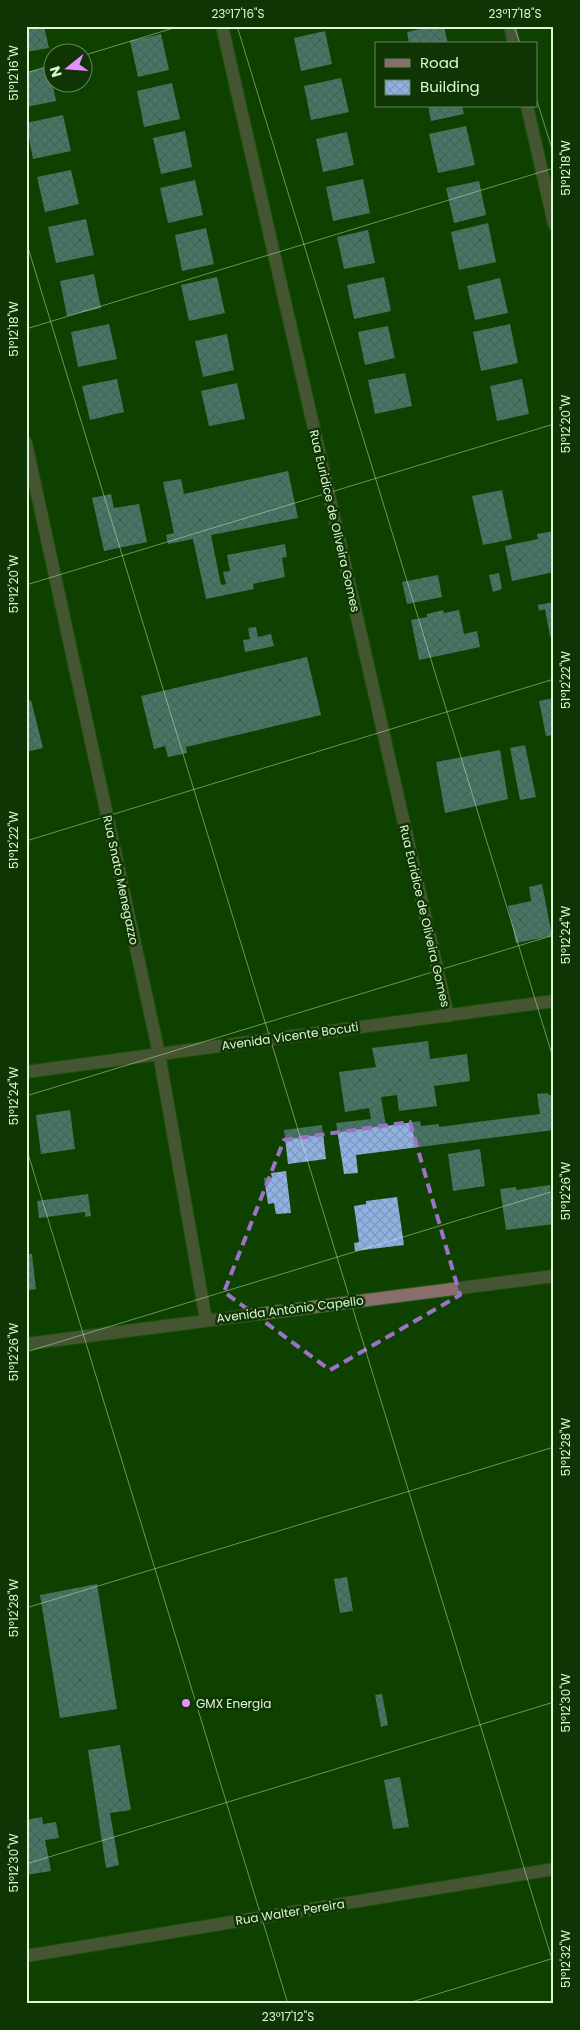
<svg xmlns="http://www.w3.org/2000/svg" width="580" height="2030" font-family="Poppins,sans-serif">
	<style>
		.building { fill: url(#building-cross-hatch) }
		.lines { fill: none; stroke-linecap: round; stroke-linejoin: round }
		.street-casing { stroke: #305f22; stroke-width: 14 }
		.street { stroke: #8a6e6d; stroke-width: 12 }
		.marked { fill: none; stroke: #9d73c7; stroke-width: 4; stroke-dasharray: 10 6; stroke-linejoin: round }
		.ticks { fill: none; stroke: #dcf7d5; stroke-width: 1; stroke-opacity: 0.45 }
		.poi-dot { fill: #e98efe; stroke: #103505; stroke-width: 2 }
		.labels { text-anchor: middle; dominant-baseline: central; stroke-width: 5; stroke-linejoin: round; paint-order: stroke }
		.street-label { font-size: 12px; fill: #dcf7d5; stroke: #103505 }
		.poi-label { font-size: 12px; fill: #dcf7d5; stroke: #103505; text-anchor: start }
		.neatline { fill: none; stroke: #dcf7d5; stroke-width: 2 }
		.ticks-label { font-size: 12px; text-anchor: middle; fill: #dcf7d5 }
	</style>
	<defs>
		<pattern id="building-cross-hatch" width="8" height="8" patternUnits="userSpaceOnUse" patternTransform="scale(1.25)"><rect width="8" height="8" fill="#92b1e3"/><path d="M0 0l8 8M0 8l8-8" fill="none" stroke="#7e97ba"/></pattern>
	</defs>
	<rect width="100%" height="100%" fill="#0f4200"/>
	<!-- building -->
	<path class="building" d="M26 26H44L49 48 26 52Z
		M434 26H444L448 44H409L407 32Z
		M325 31 332 64 301 71 294 38Z
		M161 34 169 70 138 77 130 41Z
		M49 67 56 101 26 107V72Z
		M341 78 349 112 311 120 304 86Z
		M172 83 180 119 144 127 137 91Z
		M428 106H462L464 114 431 121Z
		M63 115 71 151 33 159 26 123Z
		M466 126 475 165 438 173 429 134Z
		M185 131 192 167 161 174 153 138Z
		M347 132 354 165 323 172 316 139Z
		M71 170 79 204 45 212 37 177Z
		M363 179 370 213 333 221 326 187Z
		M195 180 203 215 168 223 160 188Z
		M479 181 486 215 454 223 446 188Z
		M86 219 94 255 56 263 48 227Z
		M488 223 496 262 459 270 451 232Z
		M206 228 214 264 182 271 175 235Z
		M368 230 375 263 344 269 337 237Z
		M94 274 101 308 67 316 60 281Z
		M217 277 225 313 189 321 181 285Z
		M384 277 391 311 354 319 347 285Z
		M500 278 508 313 475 320 467 286Z
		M109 324 117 359 78 367 71 332Z
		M510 324 518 363 481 371 473 332Z
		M388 326 395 358 365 365 358 332Z
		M227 334 234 370 203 377 195 341Z
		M405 373 412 406 375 414 368 380Z
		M117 379 124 412 90 420 82 386Z
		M522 379 529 414 497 421 490 386Z
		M237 383 245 419 209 426 201 391Z
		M288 471 298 518 211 535 221 585 226 584 223 572 230 571 227 555 285 544 287 557 282 558 285 577 253 584 254 589 206 599 193 539 168 544 166 535 174 533 163 482 181 479 184 494Z
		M502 490 512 539 483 545 472 496Z
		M111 494 114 508 139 504 147 542 104 551 92 498Z
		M554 531V572L512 581 505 546 538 539 537 534Z
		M499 573 502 589 493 592 489 575Z
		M438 575 442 597 407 604 402 582Z
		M554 602V635L550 636 545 609 539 611 538 605Z
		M443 610 444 613 459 610 464 634 477 631 480 647 419 660 411 620 427 617V614Z
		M256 627 258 637 271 634 274 646 245 652 243 640 250 639 248 628Z
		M307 657 321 715 186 747 187 753 168 757 165 746 154 749 141 696Z
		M554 698V735L546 736 539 701Z
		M31 700 43 748 26 752V702Z
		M525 745 536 797 520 800 510 748Z
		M500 750 508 799 445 813 436 762Z
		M542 884 552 936 516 943 508 906 531 901 529 887Z
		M428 1041 430 1059 467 1054 470 1081 434 1086 437 1106 399 1111 397 1095 381 1097 386 1126 420 1121 421 1126 439 1124V1127L540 1114 537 1094 548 1093V1095H554V1130L356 1155 358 1173 344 1174 336 1123 371 1119 369 1108 345 1112 339 1072 376 1067 372 1048Z
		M70 1110 75 1149 41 1154 36 1115Z
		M322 1125 326 1159 288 1164 284 1130Z
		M480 1149 485 1186 453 1191 448 1154Z
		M286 1171 291 1213 276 1214 274 1203 268 1204 264 1178H272L271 1173Z
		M550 1185 551 1198 554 1197V1224L506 1230 500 1189 516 1187V1190Z
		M88 1194 91 1216 85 1217V1212L39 1218 37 1201Z
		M397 1197 404 1245 355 1251 354 1243 359 1242 354 1206 366 1204V1201Z
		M26 1254H32L36 1289 26 1291Z
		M347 1577 353 1611 340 1613 334 1579Z
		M97 1584 117 1709 60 1718 40 1595Z
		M382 1694 388 1725 381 1727 375 1695Z
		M120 1745 131 1810 110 1813 119 1865 106 1868 88 1750Z
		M400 1777 409 1827 393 1829 384 1780Z
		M42 1817 43 1824 56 1822 59 1838 45 1840 51 1871 26 1875V1820Z"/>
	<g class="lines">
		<!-- street casing -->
		<g class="street-casing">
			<path id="street" d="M222 26 448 1016
				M510 26 514 44
				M527 106 554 224
				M26 443 159 1054 206 1320
				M26 1072 554 1001
				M26 1344 554 1276
				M26 1956 554 1869"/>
		</g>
		<!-- street -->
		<use href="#street" class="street"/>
	</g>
	<!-- marked area -->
	<path d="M0 0H580V2030H0ZM410 1122 460 1295 330 1370 224 1292 284 1140Z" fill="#0f4200" fill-opacity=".55" fill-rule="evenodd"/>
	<path class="marked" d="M410 1122 460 1295 330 1370 224 1292 284 1140Z"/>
	<!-- ticks -->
	<path class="ticks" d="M237 26 554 1061M514 26 520 44M82 56 180 26M26 73 52 65M536 98 554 155M26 241 554 1966M26 329 554 168M26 585 554 424M26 841 554 679M26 1096 554 935M26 1147 288 2004M26 1352 554 1191M26 1608 554 1447M26 1864 554 1702M405 2004 554 1958"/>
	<!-- markers -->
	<circle class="poi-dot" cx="186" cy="1703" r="5"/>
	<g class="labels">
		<!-- street labels -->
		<g class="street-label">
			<text transform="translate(335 521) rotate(77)">Rua Euridice de Oliveira Gomes</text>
			<text transform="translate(121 880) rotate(78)">Rua Snato Menegazzo</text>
			<text transform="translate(425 916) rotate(77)">Rua Euridice de Oliveira Gomes</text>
			<text transform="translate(290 1036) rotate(-8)">Avenida Vicente Bocuti</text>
			<text transform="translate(290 1309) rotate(-7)">Avenida Antônio Capello</text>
			<text transform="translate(290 1912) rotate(-9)">Rua Walter Pereira</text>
		</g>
		<!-- poi labels -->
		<g class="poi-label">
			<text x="196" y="1703">GMX Energia</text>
		</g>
	</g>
	<!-- border -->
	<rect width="580" height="2030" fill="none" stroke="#103505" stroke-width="55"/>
	<!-- legend -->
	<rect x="375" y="42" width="162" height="65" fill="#103505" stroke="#628358"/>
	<rect x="385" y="59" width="25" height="8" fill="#8a6e6d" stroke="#628358"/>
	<text x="420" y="68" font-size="15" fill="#dcf7d5">Road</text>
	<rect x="385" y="80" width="25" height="15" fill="url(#building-cross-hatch)" stroke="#628358"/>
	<text x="420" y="92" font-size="15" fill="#dcf7d5">Building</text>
	<!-- north arrow -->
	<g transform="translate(68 68) rotate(253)"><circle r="24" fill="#103505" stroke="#628358"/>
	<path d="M0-4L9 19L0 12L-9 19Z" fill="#e98efe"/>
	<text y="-8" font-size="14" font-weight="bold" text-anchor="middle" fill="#dcf7d5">N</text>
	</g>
	<rect x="28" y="28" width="524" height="1974" class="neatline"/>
	<g class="ticks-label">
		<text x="238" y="18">23°17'16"S</text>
		<text x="515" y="18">23°17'18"S</text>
		<text transform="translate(14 73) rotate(-90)" y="4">51°12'16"W</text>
		<text transform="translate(566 168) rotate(-90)" y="4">51°12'18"W</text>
		<text transform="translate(14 329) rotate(-90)" y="4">51°12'18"W</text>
		<text transform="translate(566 424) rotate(-90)" y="4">51°12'20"W</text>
		<text transform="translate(14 584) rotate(-90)" y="4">51°12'20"W</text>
		<text transform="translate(566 680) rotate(-90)" y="4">51°12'22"W</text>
		<text transform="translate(14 840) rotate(-90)" y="4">51°12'22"W</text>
		<text transform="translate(566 935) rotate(-90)" y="4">51°12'24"W</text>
		<text transform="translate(14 1096) rotate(-90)" y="4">51°12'24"W</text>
		<text transform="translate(566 1191) rotate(-90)" y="4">51°12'26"W</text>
		<text transform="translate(14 1352) rotate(-90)" y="4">51°12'26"W</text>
		<text transform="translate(566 1447) rotate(-90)" y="4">51°12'28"W</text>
		<text transform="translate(14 1608) rotate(-90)" y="4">51°12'28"W</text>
		<text transform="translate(566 1703) rotate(-90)" y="4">51°12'30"W</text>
		<text transform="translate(14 1863) rotate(-90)" y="4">51°12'30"W</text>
		<text transform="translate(566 1959) rotate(-90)" y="4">51°12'32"W</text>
		<text x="288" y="2021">23°17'12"S</text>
	</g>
</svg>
